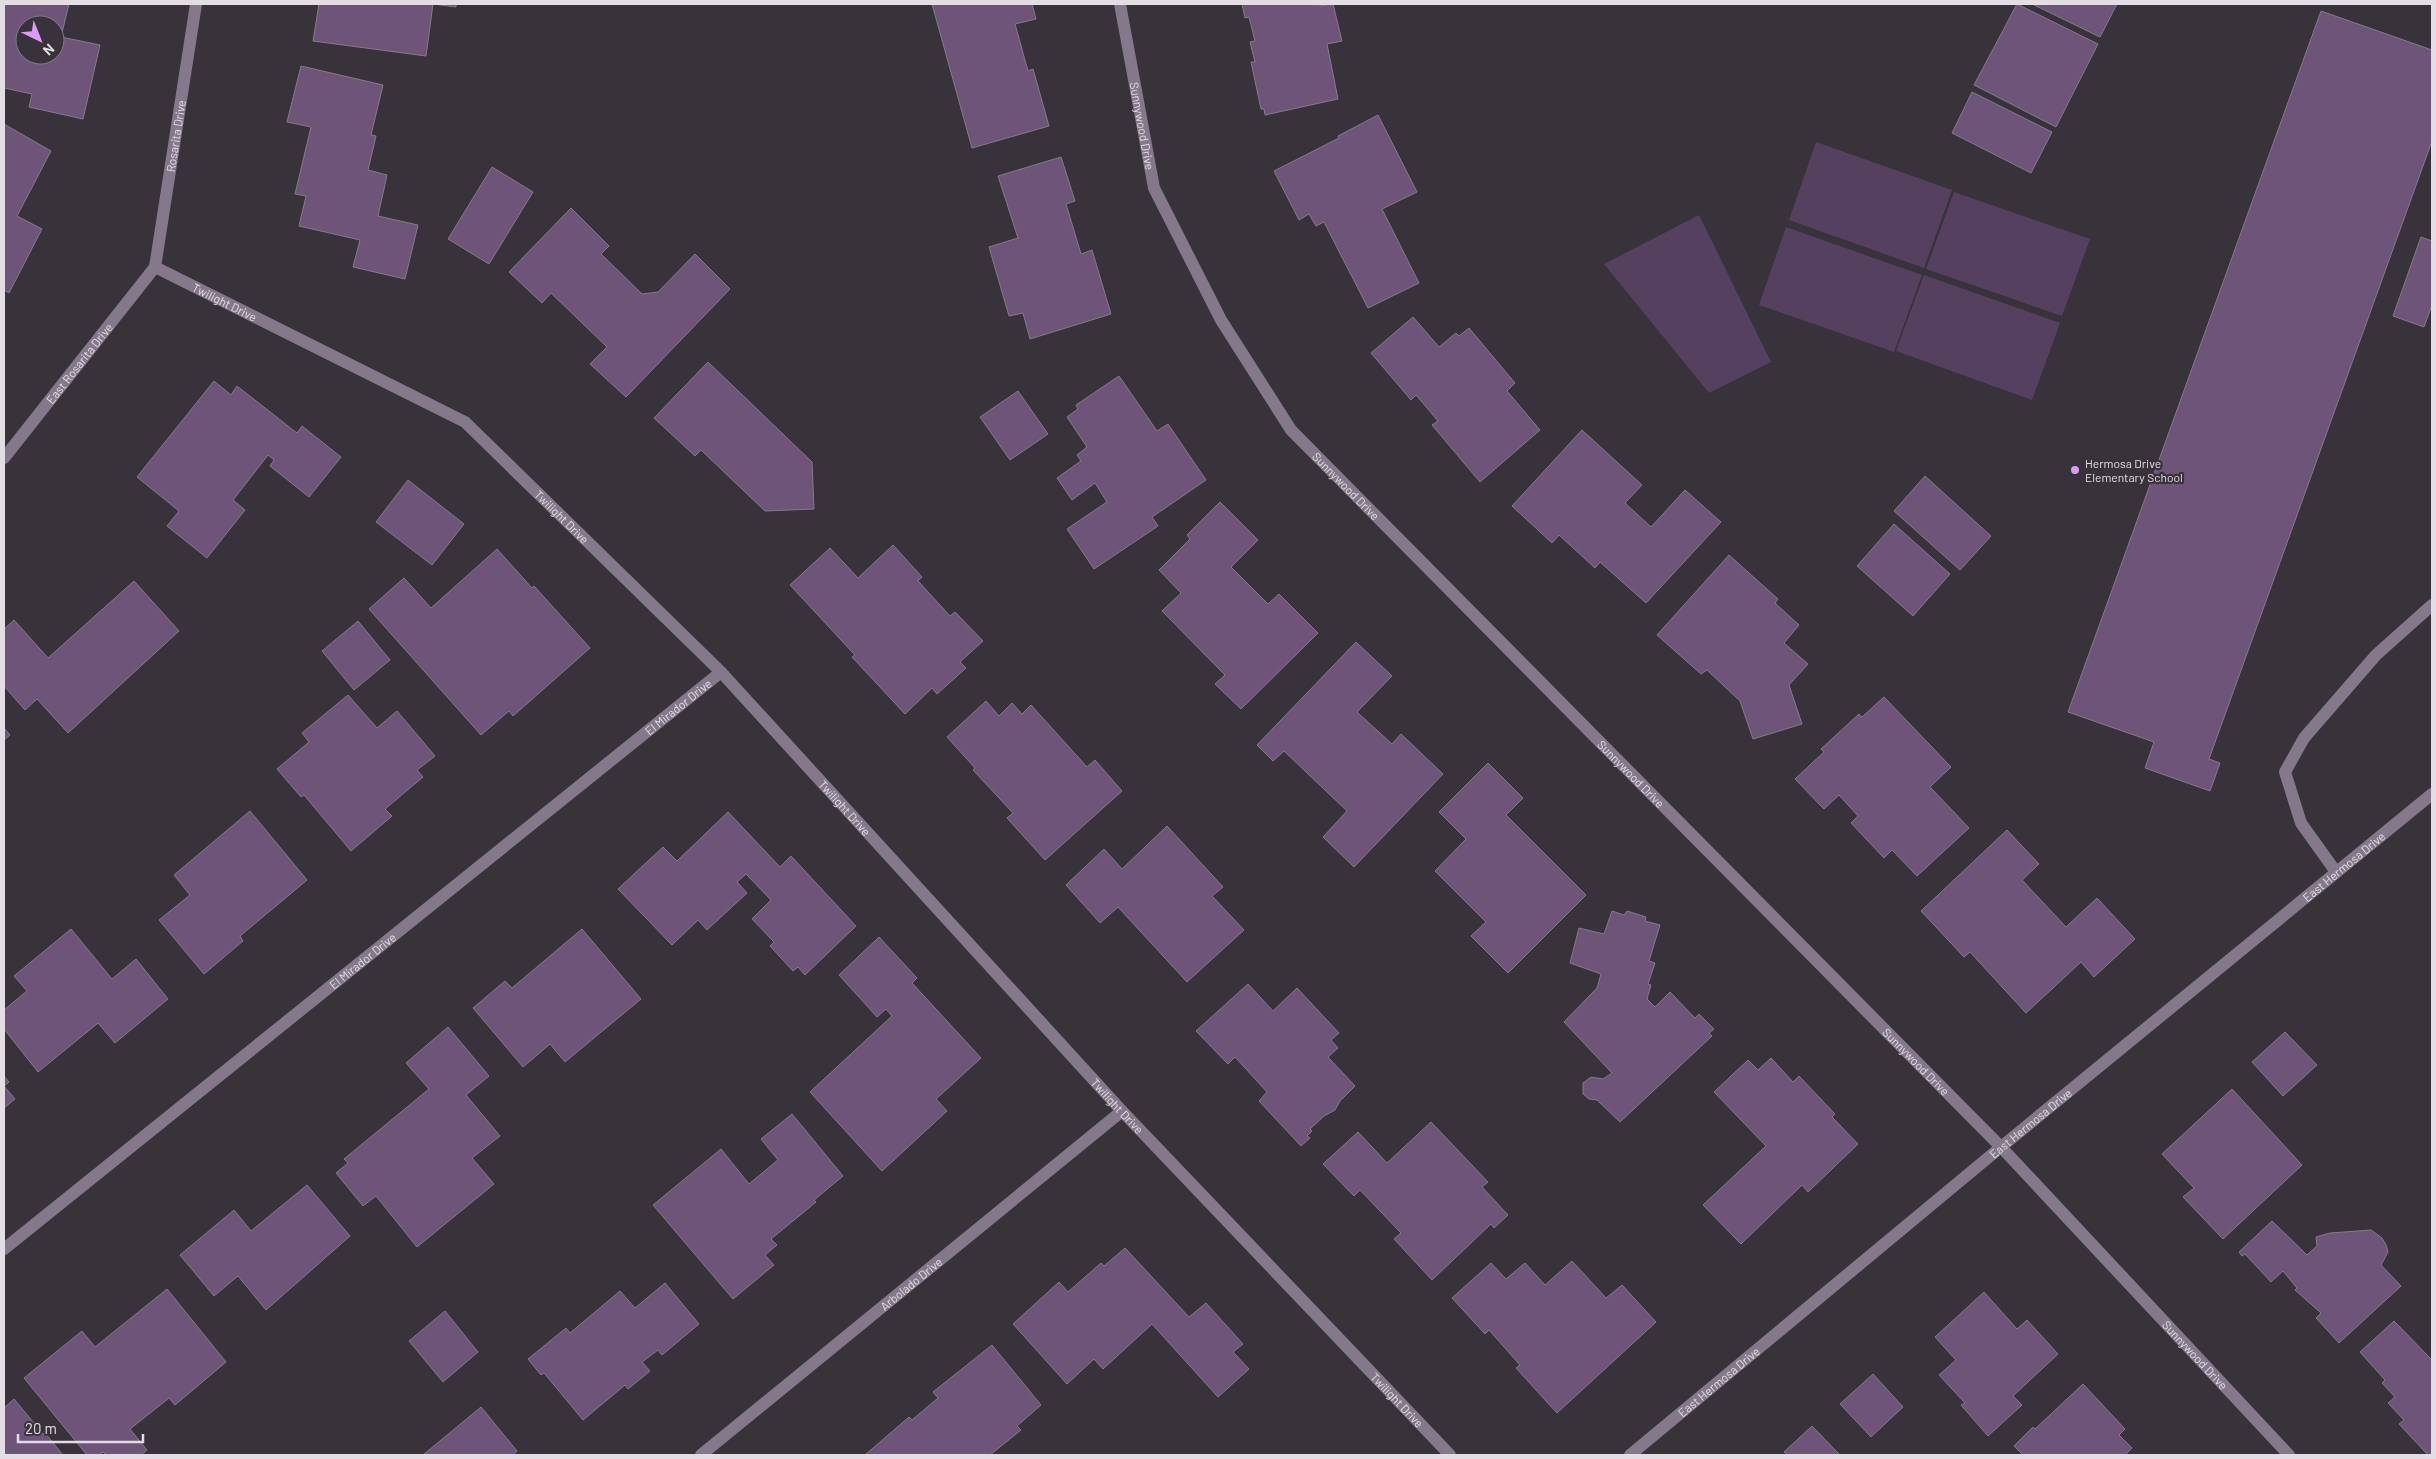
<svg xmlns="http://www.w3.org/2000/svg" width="2436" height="1459" font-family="Barlow,sans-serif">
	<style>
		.green { fill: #564060 }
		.building { fill: #6e5479; stroke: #837c86; fill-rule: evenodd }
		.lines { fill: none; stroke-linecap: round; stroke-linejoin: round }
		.minor { stroke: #84788a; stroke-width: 12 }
		.poi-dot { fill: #da9af6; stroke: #38323a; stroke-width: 2 }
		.labels { text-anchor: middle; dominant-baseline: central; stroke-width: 4.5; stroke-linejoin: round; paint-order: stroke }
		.street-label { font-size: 12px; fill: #e2dee4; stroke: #38323a }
		.poi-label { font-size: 12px; fill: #e2dee4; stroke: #38323a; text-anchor: start }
	</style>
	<rect width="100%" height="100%" fill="#38323a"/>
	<!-- green -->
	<path class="green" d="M1816 142 1952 190 1924 268 1789 220Z
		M1954 192 2090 239 2062 316 1926 269Z
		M1699 215 1771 362 1709 393 1604 264Z
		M1786 227 1922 275 1894 352 1759 305Z
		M1924 275 2060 323 2032 400 1896 351Z"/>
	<!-- building -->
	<path class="building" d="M4 4H69L61 37 100 45 83 119 29 107 32 94 4 88ZM25 25H55V55H25Z
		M319 4H456V7L433 4 426 56 313 41Z
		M932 4H1032L1036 19 1015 24 1028 71 1033 69 1049 126 972 148Z
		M1242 4H1320V6L1333 4 1342 41 1327 44 1338 99 1265 115 1264 109H1261L1251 62H1255L1250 42 1255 41 1249 17 1245 18Z
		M2017 4 2098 44 2056 127 1974 85Z
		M2032 4H2117L2100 37Z
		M2321 11 2432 50V141L2209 759 2220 763 2210 791 2145 768 2154 742 2068 712Z
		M301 66 383 85 371 135 376 136 368 170 387 175 378 216 418 225 405 279 353 267 360 240 299 226 306 196 295 194 311 127 287 122Z
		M1972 92 2052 132 2031 173 1952 133Z
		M1378 115 1417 192 1382 209 1419 283 1368 308 1324 222 1316 226 1309 214 1299 220 1274 171 1339 138 1338 136Z
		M4 124 51 151 17 216 42 229 9 293 4 290Z
		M1061 157 1075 201 1066 204 1081 254 1092 250 1111 314 1030 339 1023 313 1009 316 989 247 1018 238 998 176Z
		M492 167 533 192 489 264 448 239Z
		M571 208 609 246 601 254 642 294 658 292 695 254 730 289 626 397 590 364 607 347 551 293 542 303 509 272Z
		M2421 237 2432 241V305L2424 327 2393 316Z
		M1413 317 1439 347 1456 333 1459 336 1469 328 1515 383 1507 391 1540 430 1480 482 1432 425 1438 421 1416 395 1411 400 1371 353Z
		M708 362 812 462 814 509 765 511 701 450 695 456 654 418Z
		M1119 376 1157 431 1168 424 1206 480 1152 517 1158 526 1094 569 1067 529 1107 502 1095 483 1072 500 1057 478 1081 461 1077 455 1087 447 1067 417 1078 409 1076 405Z
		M214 381 231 395 237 386 297 433 302 426 341 457 309 497 270 466 274 460 268 455 233 500 245 510 207 558 167 526 179 511 137 477Z
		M1018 391 1048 434 1010 460 980 417Z
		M1582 430 1642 485 1625 503 1651 527 1685 490 1721 522 1646 603 1600 562 1595 568 1559 535 1552 543 1512 506Z
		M1925 476 1991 536 1960 570 1894 511Z
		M408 480 464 524 432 565 376 522Z
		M1220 502 1258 540 1231 567 1268 604 1279 594 1318 633 1241 709 1215 684 1225 675 1162 611 1181 593 1159 570 1190 539 1187 535Z
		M1894 524 1950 574 1913 616 1857 566Z
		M893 545 922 577 918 581 950 616 955 612 983 641 960 662 966 668 937 694 932 688 905 714 852 657 855 655 790 585 830 548 858 578Z
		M497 549 532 588 534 586 590 648 513 716 509 711 481 735 369 609 404 578 431 608Z
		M1729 555 1778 599 1775 603 1799 625 1784 643 1808 664 1789 685 1802 724 1753 739 1740 701 1707 670 1701 674 1657 635Z
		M134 581 179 631 68 733 37 699 25 710 4 686V629L14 620 48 658Z
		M358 621 390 660 354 690 322 651Z
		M1356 642 1392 676 1357 712 1392 744 1401 734 1443 774 1354 867 1323 837 1347 811 1284 751 1273 761 1257 745Z
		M348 695 377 728 397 711 435 756 417 770 423 777 385 809 392 816 351 851 304 795 301 797 277 769 309 742 302 733Z
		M1884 697 1951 767 1930 787 1969 828 1917 876 1892 850 1884 858 1851 823 1858 816 1839 795 1824 809 1795 779 1824 752 1821 749 1859 714 1862 717Z
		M986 701 999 716 1012 703 1022 714 1031 705 1087 767 1095 760 1122 791 1045 860 1007 818 1013 813 973 770 975 768 947 737Z
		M4 728 10 735 4 740Z
		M1488 763 1523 798 1506 815 1586 895 1508 973 1471 936 1486 922 1435 871 1466 839 1439 812Z
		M250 811 307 880 240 936 243 941 204 974 159 920 190 895 174 875Z
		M728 812 780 867 791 856 856 926 805 975 798 967 793 971 770 946 774 942 752 919 771 900 746 874 737 882 747 893 707 930 698 920 672 945 618 889 663 847 677 861Z
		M1167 826 1223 887 1212 896 1244 930 1187 982 1118 907 1100 923 1066 885 1104 849 1122 869Z
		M2007 830 2039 864 2022 880 2066 927 2097 898 2135 939 2094 977 2081 962 2026 1013 1970 952 1964 957 1921 911Z
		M1612 911 1624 915 1627 911 1646 917 1645 921 1660 925 1649 961 1655 963 1648 984 1651 985 1647 999 1655 1007 1670 992 1695 1018 1699 1014 1714 1029 1709 1033 1712 1036 1620 1122 1597 1100 1589 1099 1583 1094V1083L1591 1077 1603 1079 1612 1073 1564 1022 1597 988 1601 974 1570 963 1579 928 1604 934Z
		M71 929 112 979 136 959 168 999 115 1043 98 1023 38 1072 4 1029V1010L27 991 14 976Z
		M582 929 641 999 565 1062 550 1044 523 1067 473 1008 505 981 512 988Z
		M879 937 917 978 912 983 981 1058 936 1099 947 1111 882 1171 810 1092 892 1016 886 1009 877 1017 839 975Z
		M1248 984 1273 1011 1297 988 1339 1033 1331 1040 1338 1048 1328 1057 1355 1086 1340 1101 1335 1110 1324 1116 1310 1129 1312 1131 1307 1136 1310 1138 1301 1146 1259 1101 1267 1092 1235 1057 1228 1064 1196 1031Z
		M448 1027 489 1076 466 1095 500 1136 472 1158 494 1184 417 1247 376 1196 363 1206 336 1173 348 1163 344 1159 429 1089 406 1063Z
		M2285 1032 2317 1065 2283 1096 2252 1062Z
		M1771 1058 1793 1082 1799 1076 1835 1114 1832 1117 1858 1144 1808 1192 1802 1185 1741 1244 1703 1205 1766 1146 1714 1092 1748 1060 1758 1070Z
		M4 1076 9 1082 4 1086 15 1099 4 1108Z
		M2232 1089 2302 1165 2223 1239 2183 1197 2194 1188 2162 1154Z
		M792 1114 843 1176 814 1200 816 1202 771 1239 777 1245 765 1255 774 1265 733 1299 653 1205 721 1149 749 1184 778 1160 761 1139Z
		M1431 1122 1488 1182 1482 1187 1508 1215 1494 1228 1491 1224 1432 1280 1394 1239 1401 1233 1360 1190 1354 1196 1323 1164 1358 1132 1387 1163Z
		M307 1185 350 1236 266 1310 238 1276 214 1296 180 1255 234 1210 251 1231Z
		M2272 1221 2307 1255 2317 1246 2316 1237 2330 1233 2371 1230 2382 1238 2386 1245 2388 1252 2381 1265 2401 1286 2339 1343 2316 1318 2321 1313 2295 1290 2297 1288 2283 1271 2271 1282 2245 1254 2242 1256 2239 1252Z
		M1125 1248 1189 1317 1206 1303 1243 1344 1233 1352 1249 1369 1218 1397 1152 1324 1103 1369 1094 1359 1067 1384 1013 1324 1059 1282 1068 1292 1101 1263 1104 1266Z
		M1572 1261 1606 1298 1622 1285 1656 1322 1557 1413 1516 1368 1520 1365 1489 1330 1485 1334 1452 1298 1491 1263 1506 1279 1525 1263 1545 1285Z
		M665 1283 699 1324 662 1355 658 1350 642 1362 650 1371 628 1389 625 1385 583 1420 544 1373 541 1375 528 1359 566 1328 570 1333 620 1291 635 1308Z
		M167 1289 226 1362 175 1405 169 1398 130 1429 147 1450 141 1455H106L103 1452 99 1455H87L24 1378 82 1331 95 1347Z
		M1984 1292 2017 1329 2027 1320 2058 1354 2013 1396 2022 1405 1988 1436 1961 1405 1965 1403 1939 1375 1956 1360 1935 1337Z
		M445 1311 478 1352 443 1382 409 1341Z
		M2394 1321 2432 1360V1455H2428L2399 1424 2404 1420 2388 1403 2395 1397 2382 1383 2385 1380 2360 1352Z
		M992 1345 1041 1405 1017 1426 1021 1430 990 1455H865L909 1417 912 1420 938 1398 933 1392Z
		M1873 1374 1903 1407 1871 1437 1840 1404Z
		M2083 1384 2125 1429 2119 1435 2132 1448 2125 1455H2023L2014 1446 2033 1427 2035 1429Z
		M14 1399 43 1434 45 1433 63 1455H4V1408Z
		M481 1407 517 1451 513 1455H423Z
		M1812 1426 1840 1455H1788L1784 1452Z"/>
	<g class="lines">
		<!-- minor -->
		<g class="minor">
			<path id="s1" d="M1120 4 1154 188 1221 320 1291 430 2001 1147 2289 1455"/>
			<path id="s2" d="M155 267 465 422 721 672 1122 1111 1450 1455"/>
			<path id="s3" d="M4 458 155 267 196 4"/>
			<path d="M2336 872 2301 823 2285 772 2304 738 2376 655 2432 605"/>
			<path id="s4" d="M4 1249 721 672"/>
			<path id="s5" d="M701 1455 1122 1111"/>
			<path id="s6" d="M1630 1455 2001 1147 2432 794"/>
		</g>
	</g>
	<!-- markers -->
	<circle class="poi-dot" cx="2075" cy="470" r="5"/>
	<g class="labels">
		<!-- street labels -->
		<g class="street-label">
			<text stroke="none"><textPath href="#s1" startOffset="124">Sunnywood Drive</textPath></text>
			<text stroke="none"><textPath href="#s3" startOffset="376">Rosarita Drive</textPath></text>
			<text stroke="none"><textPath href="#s2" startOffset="78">Twilight Drive</textPath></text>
			<text stroke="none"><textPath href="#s3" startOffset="121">East Rosarita Drive</textPath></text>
			<text stroke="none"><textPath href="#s1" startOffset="544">Sunnywood Drive</textPath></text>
			<text stroke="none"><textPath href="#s2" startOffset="482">Twilight Drive</textPath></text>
			<text stroke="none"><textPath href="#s4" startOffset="865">El Mirador Drive</textPath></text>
			<text stroke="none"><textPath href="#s1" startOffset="949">Sunnywood Drive</textPath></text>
			<text stroke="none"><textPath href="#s2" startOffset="888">Twilight Drive</textPath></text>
			<text stroke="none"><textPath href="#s6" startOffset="925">East Hermosa Drive</textPath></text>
			<text stroke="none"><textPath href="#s4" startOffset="460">El Mirador Drive</textPath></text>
			<text stroke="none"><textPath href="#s1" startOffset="1354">Sunnywood Drive</textPath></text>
			<text stroke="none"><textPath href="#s2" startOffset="1292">Twilight Drive</textPath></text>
			<text stroke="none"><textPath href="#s6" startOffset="520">East Hermosa Drive</textPath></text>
			<text stroke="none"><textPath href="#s5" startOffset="271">Arbolado Drive</textPath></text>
			<text stroke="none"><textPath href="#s1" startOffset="1759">Sunnywood Drive</textPath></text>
			<text stroke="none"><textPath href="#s6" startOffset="115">East Hermosa Drive</textPath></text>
			<text stroke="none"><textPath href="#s2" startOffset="1698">Twilight Drive</textPath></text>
		</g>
		<!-- poi labels -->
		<g class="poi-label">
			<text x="2085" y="463">Hermosa Drive<tspan x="2085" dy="14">Elementary School</tspan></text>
		</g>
	</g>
	<!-- border -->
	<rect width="2436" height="1459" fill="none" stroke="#e2dee4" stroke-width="10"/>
	<!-- north arrow -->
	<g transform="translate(40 40) rotate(137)"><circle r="24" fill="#38323a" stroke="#7c777e"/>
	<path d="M0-4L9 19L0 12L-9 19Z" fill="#da9af6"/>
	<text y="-8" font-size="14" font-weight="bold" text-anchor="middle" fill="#e2dee4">N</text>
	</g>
	<!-- scale -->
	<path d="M18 1434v8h125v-8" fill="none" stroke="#e2dee4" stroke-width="2.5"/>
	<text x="25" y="1434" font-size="15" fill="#e2dee4" stroke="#38323a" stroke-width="4" paint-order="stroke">20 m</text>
</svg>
